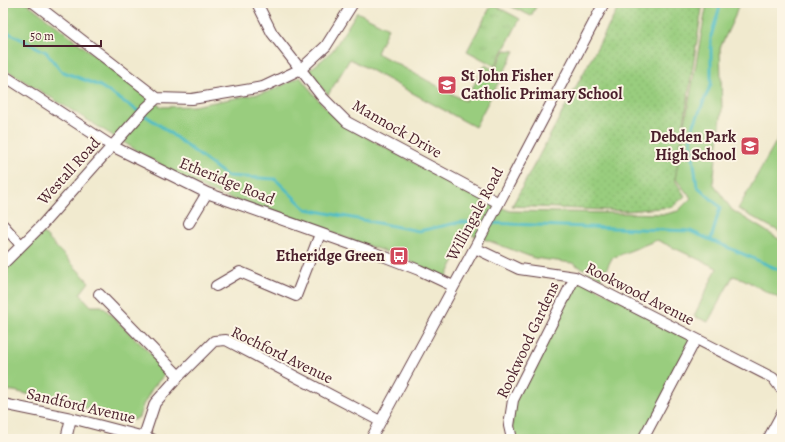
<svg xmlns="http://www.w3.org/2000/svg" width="785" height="442" font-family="Alegreya,serif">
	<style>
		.grass { fill: #99cd7e; stroke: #727654 }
		.park { fill: url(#park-tufts); stroke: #727654 }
		.garden { fill: url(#garden-dots); stroke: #727654 }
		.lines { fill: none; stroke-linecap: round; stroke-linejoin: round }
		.stream { stroke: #4ebcc5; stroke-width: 3 }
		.street-casing { stroke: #633d44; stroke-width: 12 }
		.street { stroke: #fff; stroke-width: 10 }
		.labels { text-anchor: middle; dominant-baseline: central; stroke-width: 4; stroke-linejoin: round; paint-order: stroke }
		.poi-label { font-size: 16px; font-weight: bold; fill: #4a1f2b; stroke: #fcf5e5; text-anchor: end }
		.street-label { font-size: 16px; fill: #4a1f2b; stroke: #fcf5e5 }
	</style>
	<defs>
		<pattern id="park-tufts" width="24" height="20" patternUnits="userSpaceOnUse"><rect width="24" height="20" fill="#99cd7e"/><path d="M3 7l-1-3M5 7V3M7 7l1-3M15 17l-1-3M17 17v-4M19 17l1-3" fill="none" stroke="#85b06d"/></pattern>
		<pattern id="garden-dots" width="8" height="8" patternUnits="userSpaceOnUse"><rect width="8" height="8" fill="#99cd7e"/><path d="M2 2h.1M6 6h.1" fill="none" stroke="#85b06d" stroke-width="1.8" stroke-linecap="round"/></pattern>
	</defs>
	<rect width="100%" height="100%" fill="#fcf5e5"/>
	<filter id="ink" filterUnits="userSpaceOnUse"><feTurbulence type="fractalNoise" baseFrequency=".025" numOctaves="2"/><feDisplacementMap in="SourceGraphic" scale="8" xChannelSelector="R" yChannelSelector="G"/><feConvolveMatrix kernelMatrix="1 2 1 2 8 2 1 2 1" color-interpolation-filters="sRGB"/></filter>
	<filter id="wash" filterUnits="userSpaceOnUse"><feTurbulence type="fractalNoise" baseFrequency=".012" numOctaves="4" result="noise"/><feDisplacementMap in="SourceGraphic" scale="16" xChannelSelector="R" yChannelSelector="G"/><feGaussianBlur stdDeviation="0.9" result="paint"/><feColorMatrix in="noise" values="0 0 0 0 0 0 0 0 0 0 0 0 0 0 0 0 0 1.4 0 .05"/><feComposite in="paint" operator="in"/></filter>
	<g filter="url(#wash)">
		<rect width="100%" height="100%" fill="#f1eacf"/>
		<!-- grass -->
		<path class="grass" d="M3 3H27L161 107 193 106 268 92 300 77 319 101 345 126 488 202 510 211 666 214 678 211 691 198 675 178 707 3H739L735 16 720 48 722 109 713 183 732 210 782 241V300L743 279 733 276 708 322 694 316 717 268 657 240 612 258 602 278 572 263 534 258 468 233 446 278 398 256 206 190 180 177 3 68Z
			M504 3H538L531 16Z
			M357 12 388 28 377 53 465 101 485 65 494 70 505 50 515 51 475 127 350 59 328 95 308 71 322 60 333 50Z
			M782 131V233L738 209Z
			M43 233 89 282 80 294 91 306H102L164 367V375L152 389 143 405 139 417 134 420 14 391 3 390V271Z
			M575 277 696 339 643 439H512L513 400Z"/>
		<!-- park -->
		<path class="park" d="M492 4 520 19 495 66 467 51Z"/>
		<!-- garden -->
		<path class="garden" d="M621 3H703L675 180 685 196 672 207 626 211 512 206Z"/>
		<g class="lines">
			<!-- stream -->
			<path class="stream" d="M3 30 46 52 61 71 100 86 158 124 227 176 275 179 306 209 419 231 461 222 690 231 782 271
				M711 240 720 207 697 186 690 134 711 84V36L721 3"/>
		</g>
	</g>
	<g filter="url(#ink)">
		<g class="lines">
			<!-- street casing -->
			<g class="street-casing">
				<path id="street" d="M34 3 157 98 192 99 263 87 301 69 326 46 353 3
					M257 3 272 33 323 98 347 122 499 203
					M3 75 112 146 207 193 370 251 419 270 453 286
					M189 223 207 193
					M3 225 21 245
					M475 248 519 269 575 277 773 378 782 390
					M3 264 41 226 146 108 157 98
					M216 286 240 272 296 296 320 234
					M99 294 179 376
					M3 404 71 418 152 439
					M144 436 155 403 179 376 214 341 226 340 380 421
					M66 439 71 418
					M371 439 493 214 604 3
					M512 439 509 426 513 400 575 277
					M643 439 696 339
					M768 439 782 413"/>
			</g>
			<!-- street -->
			<use href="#street" class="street"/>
		</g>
	</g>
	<!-- icons -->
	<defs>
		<g id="school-square" transform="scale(1)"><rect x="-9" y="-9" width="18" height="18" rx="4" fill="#d1495b" stroke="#fcf5e5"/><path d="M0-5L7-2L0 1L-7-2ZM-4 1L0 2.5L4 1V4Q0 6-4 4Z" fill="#fff"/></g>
		<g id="bus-square" transform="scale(1)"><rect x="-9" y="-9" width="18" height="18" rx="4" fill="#d1495b" stroke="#fcf5e5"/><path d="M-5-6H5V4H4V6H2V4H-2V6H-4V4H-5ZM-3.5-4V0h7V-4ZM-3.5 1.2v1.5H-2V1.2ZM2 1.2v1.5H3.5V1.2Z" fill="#fff"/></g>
	</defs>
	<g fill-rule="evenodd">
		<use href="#school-square" x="447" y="85"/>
		<use href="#school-square" x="750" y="146"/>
		<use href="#bus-square" x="399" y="256"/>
	</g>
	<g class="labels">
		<!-- poi labels -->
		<g class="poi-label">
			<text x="461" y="76" text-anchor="start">St John Fisher<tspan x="461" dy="18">Catholic Primary School</tspan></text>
			<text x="736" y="137">Debden Park<tspan x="736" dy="18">High School</tspan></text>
			<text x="385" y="256">Etheridge Green</text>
		</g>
		<!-- street labels -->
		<g class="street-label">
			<text transform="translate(397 129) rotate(30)">Mannock Drive</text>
			<text transform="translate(69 171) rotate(-48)">Westall Road</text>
			<text transform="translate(227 181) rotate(22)">Etheridge Road</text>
			<text transform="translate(475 214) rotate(-62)">Willingale Road</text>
			<text transform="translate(640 294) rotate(27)">Rookwood Avenue</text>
			<text transform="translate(528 340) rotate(-65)">Rookwood Gardens</text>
			<text transform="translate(282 355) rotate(26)">Rochford Avenue</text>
			<text transform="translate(81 406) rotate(13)">Sandford Avenue</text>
		</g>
	</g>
	<!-- margin -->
	<rect width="785" height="442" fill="none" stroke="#fcf5e5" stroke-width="16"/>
	<!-- scale -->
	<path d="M24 40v6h77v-6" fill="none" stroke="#4a1f2b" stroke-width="2"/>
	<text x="30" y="40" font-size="12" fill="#4a1f2b" stroke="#fcf5e5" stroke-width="3" paint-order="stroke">50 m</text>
</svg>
